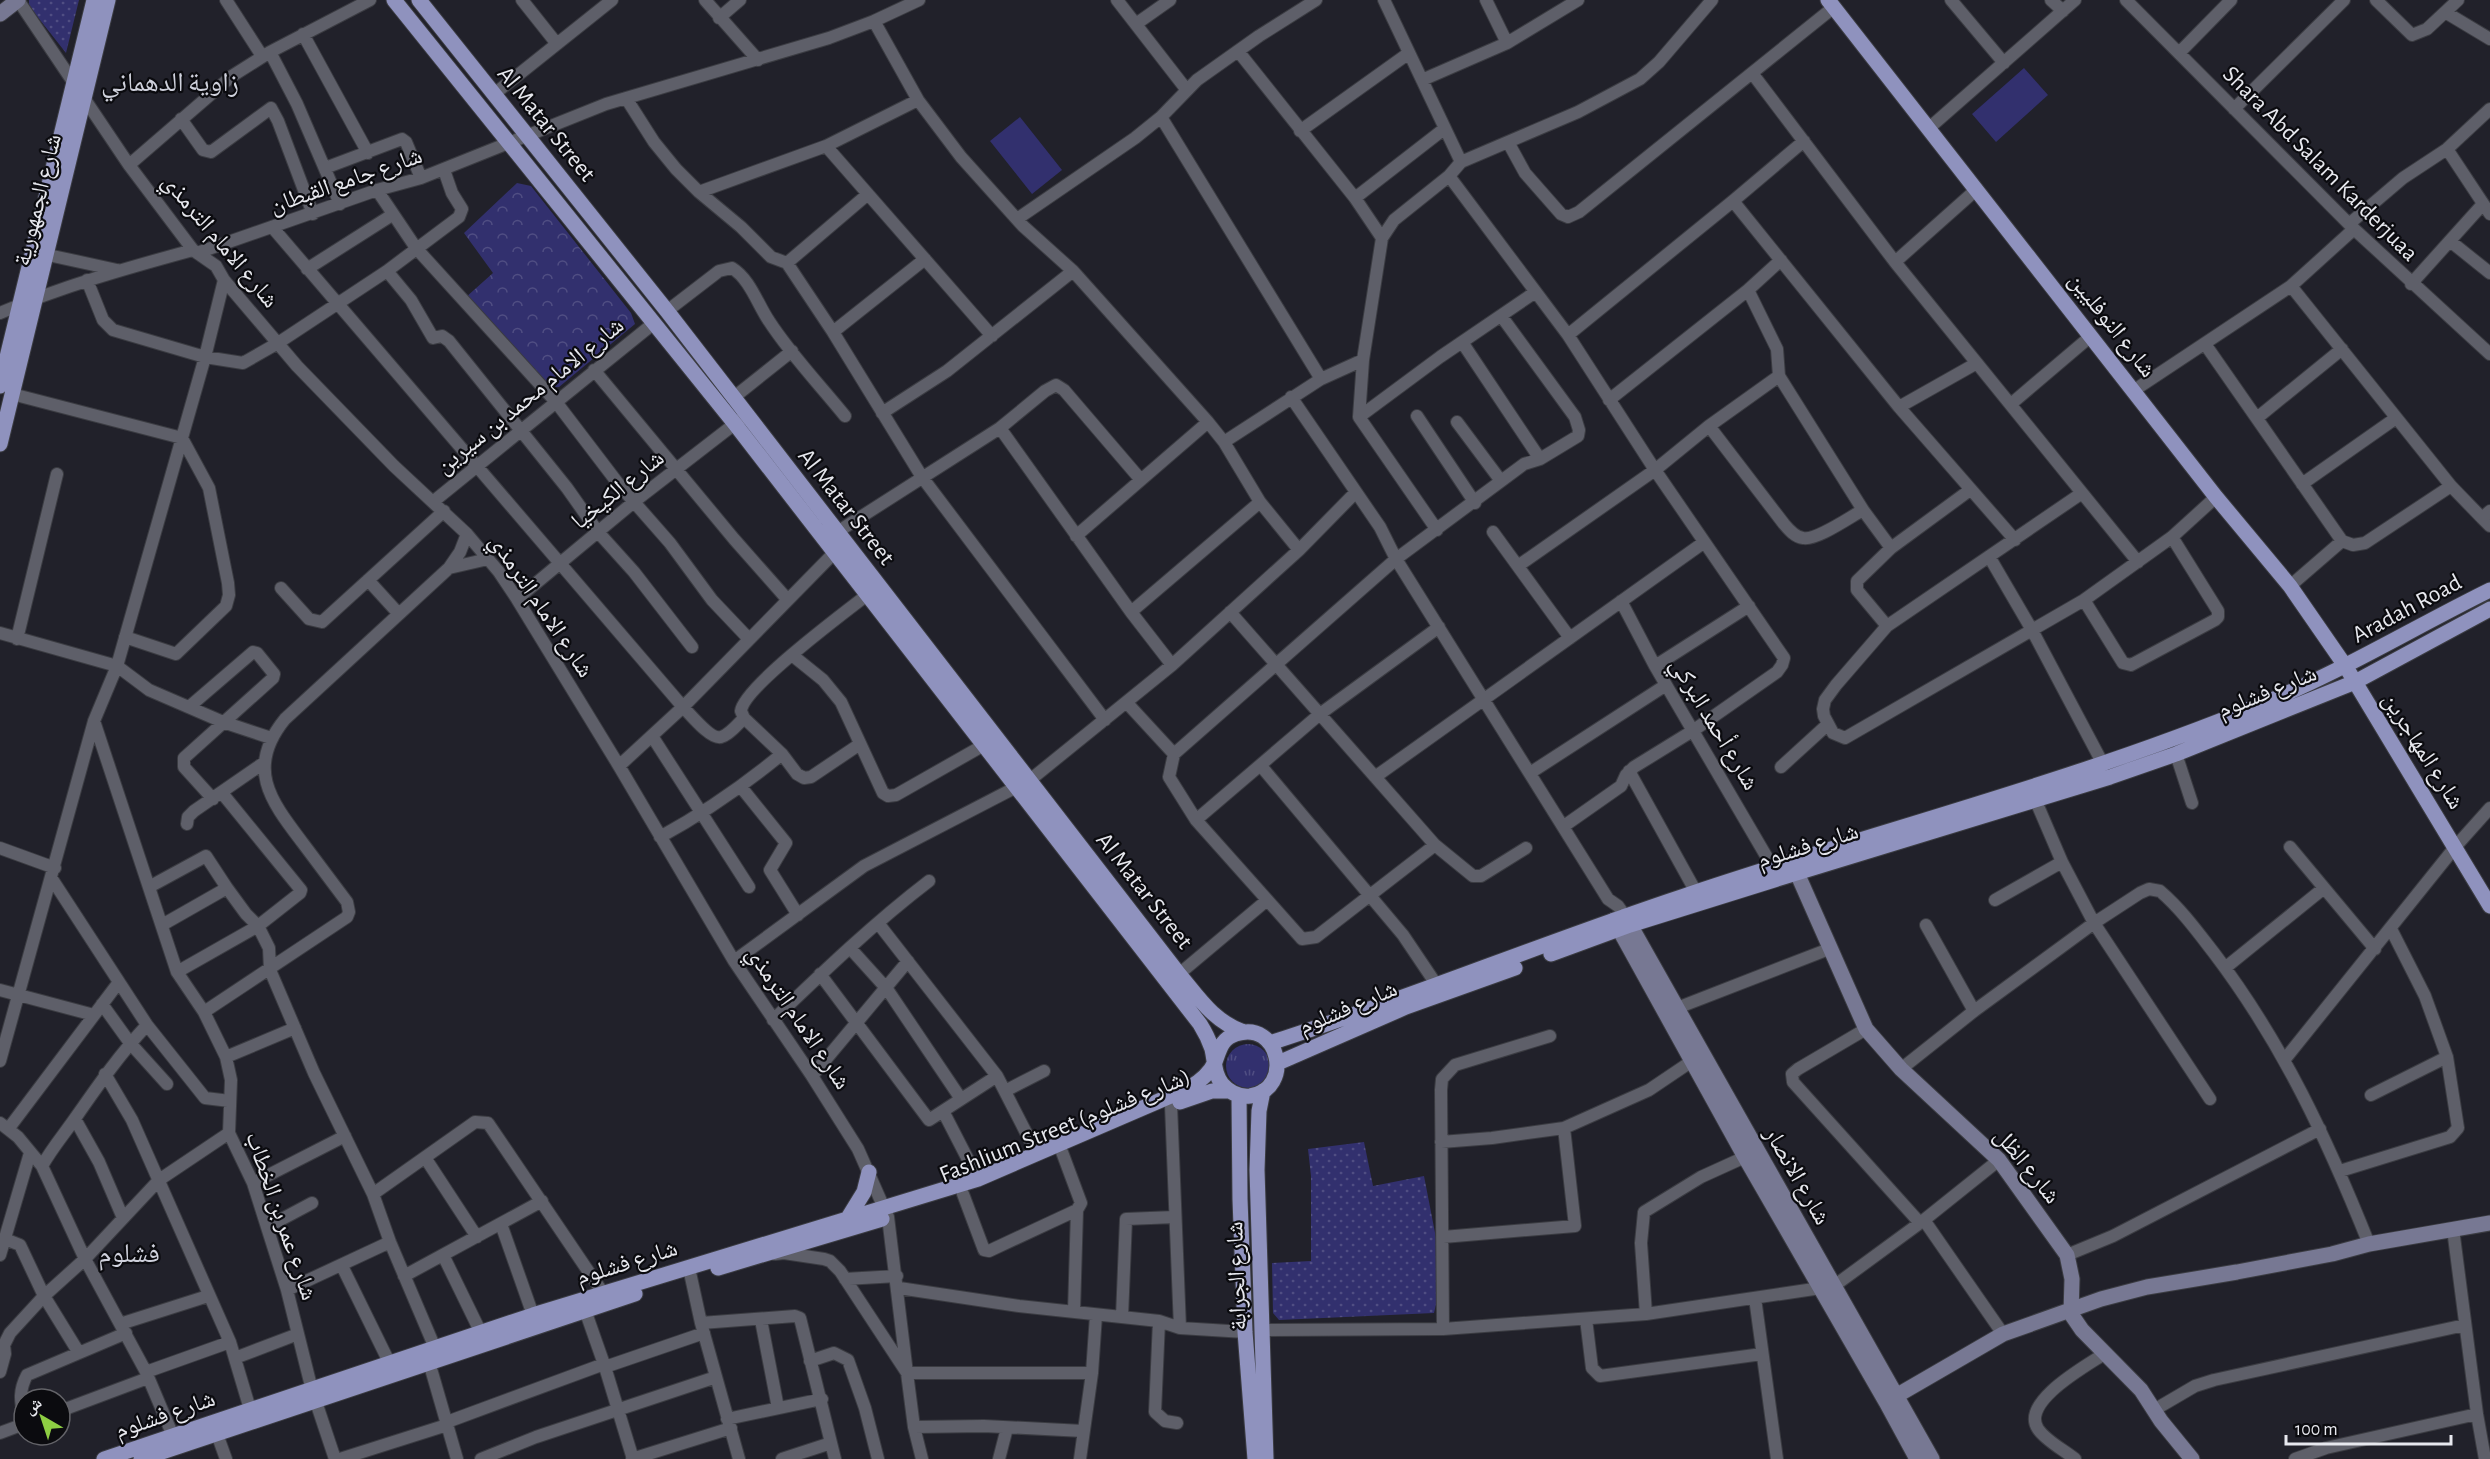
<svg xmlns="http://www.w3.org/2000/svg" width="2490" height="1459" font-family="'Alegreya Sans','Noto Naskh Arabic',sans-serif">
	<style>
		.grass { fill: url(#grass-tufts) }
		.park { fill: url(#park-crowns) }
		.garden { fill: url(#garden-dots) }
		.pitch { fill: #32306e }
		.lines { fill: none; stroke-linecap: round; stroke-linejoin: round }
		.street-casing { stroke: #3b3c42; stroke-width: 14 }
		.secondary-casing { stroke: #3b3c42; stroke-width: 17 }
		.primary-casing { stroke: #3b3c42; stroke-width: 17 }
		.street { stroke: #5e5f69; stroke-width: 12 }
		.secondary { stroke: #777893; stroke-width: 15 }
		.primary { stroke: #8f92be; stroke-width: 15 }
		.labels { text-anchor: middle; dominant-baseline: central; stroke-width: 4.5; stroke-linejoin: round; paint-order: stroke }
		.street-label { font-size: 24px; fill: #e7e8ee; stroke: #0b0b0f }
		.quarter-label { font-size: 27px; fill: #cfd1dc; stroke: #0b0b0f }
	</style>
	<defs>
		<pattern id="grass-tufts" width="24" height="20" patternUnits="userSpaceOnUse" patternTransform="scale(1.5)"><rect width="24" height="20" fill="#32306e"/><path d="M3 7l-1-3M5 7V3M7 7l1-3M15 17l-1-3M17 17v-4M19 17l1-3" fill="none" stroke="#504e83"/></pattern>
		<pattern id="park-crowns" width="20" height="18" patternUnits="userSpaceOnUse" patternTransform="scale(1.5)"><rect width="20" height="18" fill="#32306e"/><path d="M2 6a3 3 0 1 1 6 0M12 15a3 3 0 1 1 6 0" fill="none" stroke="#504e83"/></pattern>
		<pattern id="garden-dots" width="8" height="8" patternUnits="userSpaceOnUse" patternTransform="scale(1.5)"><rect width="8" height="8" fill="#32306e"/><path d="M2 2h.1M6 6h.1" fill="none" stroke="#504e83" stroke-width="1.8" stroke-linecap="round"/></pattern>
	</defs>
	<rect width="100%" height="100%" fill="#21212a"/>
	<!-- grass -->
	<path class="grass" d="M1226 1066a22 22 0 1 1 44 0a22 22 0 1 1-44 0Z"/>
	<!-- park -->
	<path class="park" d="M517 183 531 186 631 313 635 324 559 387H542L465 298 493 273 464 233Z"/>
	<!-- garden -->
	<path class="garden" d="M29 0H79L66 53 29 6Z
		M1364 1142 1373 1186 1424 1176 1443 1274 1434 1313 1279 1320 1273 1313 1272 1263 1311 1261V1176L1308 1149Z"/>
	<!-- pitch -->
	<path class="pitch" d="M2024 68 2048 95 1996 142 1972 114Z
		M1020 117 1062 170 1032 194 990 141Z"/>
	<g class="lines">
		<!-- street casing -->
		<g class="street-casing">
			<path id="street" d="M18 0 129 165 193 250 216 266 224 280 297 366 394 466 467 534 499 572 517 599 619 766 734 961 812 1076 858 1149 888 1217 907 1373 914 1427 922 1459
				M226 0 262 56
				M522 0 557 44
				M705 0 758 60
				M1117 0 1186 89
				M1384 0 1461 162
				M1486 0 1507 43
				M1951 0 2004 63
				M2051 0 2063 11
				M2126 0 2354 229 2490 354
				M2376 0 2412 35 2427 29 2458 0
				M2445 12 2490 39
				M719 18 740 0
				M874 21 918 100 961 157 1023 226 1073 271 1208 422 1224 442 1260 502 1299 550
				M1136 24 1170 0
				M303 34 368 153
				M1238 51 1355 198 1382 238
				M270 52 297 104 340 204
				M2179 53 2231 0
				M1752 73 1895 262 2138 562
				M1422 80 1507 43 1578 0
				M493 95 612 0
				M626 98 654 142 676 169 699 192 741 227 771 257 787 263 833 332 922 477 1105 720
				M2234 109 2344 0
				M1161 117 1321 379
				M181 119 203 150 211 152 271 108 278 121 313 214
				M1928 129 2075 0
				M1300 131 1409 53
				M1508 142 1525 173 1561 214 1568 217 1579 212 1834 7
				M826 146 992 336
				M2447 149 2490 214
				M129 165 232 76 270 52 370 0
				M325 168 402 139 406 142 421 178
				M1449 176 1568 335 1655 470 1784 658 1782 665 1777 672 1694 730 1634 767 1626 775 1621 786 1564 826
				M377 190 416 248 556 402 620 486 670 543 712 600 749 639
				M699 192 826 146 918 100
				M1355 198 1444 129
				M1733 201 1899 407 2015 540
				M1017 219 1135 138 1161 117 1197 80 1259 36 1316 0
				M2349 224 2403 178 2447 149 2490 109
				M273 228 683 707C691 715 711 740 721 737 729 735 738 724 744 718
				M2450 241 2490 273
				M197 253 377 190 421 178 606 104 829 38 874 21 919 0
				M48 255 117 270
				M1895 262 1977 189
				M787 263 868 194
				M307 269 392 215
				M387 271 411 300 433 338 442 336 449 341 567 488 598 532 634 572 692 647
				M87 280 103 320 113 330 205 357 243 363 278 343 387 271 459 217 462 209 452 193 444 170
				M2411 284 2483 204
				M2291 286 2451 486 2482 518
				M1748 290 1777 349 1779 376 1863 510 1891 548
				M667 311 719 271 732 268C750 279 758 305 769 321 791 355 820 385 845 416
				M0 313C63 286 127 268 193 250
				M833 332 925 259
				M1568 335 1733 201 1804 141
				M1462 342 1540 459
				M2205 344 2342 541 2353 545 2365 543 2451 486
				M594 370 734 539 787 599
				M2133 391 2291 286 2354 229
				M12 394 182 438 209 488 228 583 229 595 226 606 176 654 125 637
				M1291 397 1380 527 1396 559 1608 899 1618 906 1625 916
				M733 398 792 351
				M1609 400 1748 290 1781 260
				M2011 404 2091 336
				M1899 407 1977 363
				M882 413 947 371 1073 271
				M1417 416 1475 503
				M1359 417 1440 357 1534 293
				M2257 418 2342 349
				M1457 422 1501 481
				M1709 426 1784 524C1789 530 1795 537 1803 538 1816 541 1850 517 1863 510
				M1000 428 1131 612 1172 665
				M1224 442 1321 379 1363 360
				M2302 484 2396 418
				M2082 493 1887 626 1836 685 1825 700 1823 709 1824 716 1833 733 1845 738 2084 600 2172 537 2216 497
				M434 501 654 323
				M2490 511 2482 518 2490 526
				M1437 530 1359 417 1363 360 1382 238 1394 220 1449 176 1461 162 1578 112 1640 79 1659 62 1712 0
				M1493 532 1570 638
				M831 536 1000 428 1045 391 1056 385 1064 390 1141 480
				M1076 536 1208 422
				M1990 558 2032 630 2103 764
				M1518 566 1655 470 1709 426 1779 376
				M449 568 488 559
				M368 580 398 613
				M2290 586 2342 541
				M281 588 309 619 322 622 444 511
				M517 599 635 501 741 419
				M2084 600 2123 663 2131 665 2215 620 2218 617V611L2172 537
				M1621 601 1655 666 1772 866
				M1131 612 1260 502
				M1230 612 1435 845 1473 876H1481L1526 848
				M1887 626 1857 590V581L1891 548 1970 490
				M0 633 117 666 149 690 223 722 271 738
				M17 639 57 474
				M792 655 823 680 841 702 883 793 888 796 896 795 984 745
				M1655 666 1749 606
				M1127 703 1174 754 1169 777 1196 820 1302 939 1316 937 1435 845
				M189 707 253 652 257 653 274 674 273 678 184 758V767L213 799
				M94 721 177 972 204 1012 226 1057 231 1080 229 1133 253 1183 287 1290 312 1390 335 1459
				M652 736 749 887
				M860 744 811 777 804 778 797 774 782 754 744 718 741 711C743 688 845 612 867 595
				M1174 754 1396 559 1524 464 1540 459 1578 436 1579 430 1575 417 1502 317
				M2176 754 2192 803
				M619 766 683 707 834 553
				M1261 766 1403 935 1436 984
				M1781 767 1827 725
				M1629 771 1696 892
				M1530 773 1666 685
				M1375 777 1703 543
				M741 787 786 843 770 870 798 915
				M2035 799 2062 862 2094 923 2210 1099
				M1196 820 1320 714 1439 627
				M187 824 188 817 194 811 265 762
				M660 837C704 813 743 786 782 754
				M2290 847 2375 949
				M0 848 55 868
				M52 879 147 1025 205 1098 230 1101
				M149 887 206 856 227 888 246 914 258 926 269 948 270 970 314 1073 373 1194 390 1242 435 1348
				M1995 900 2062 862
				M878 923 997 1076 1037 1154
				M162 925 227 888
				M1926 925 1974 1011
				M850 948 887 989 961 1099
				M734 961 864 866 1030 780 1172 665 1299 550 1356 492
				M2225 968 2324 888
				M177 972 258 926 300 893 301 890 222 793
				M820 974 929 1120 997 1076
				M1179 974 1266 901
				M0 990 94 1015
				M102 1004 130 1043 167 1084
				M1677 1008 1829 949
				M204 1012 347 917 349 912 347 902C332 882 317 862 302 842 271 801 245 768 285 719L449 568 460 552 467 534
				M773 1020C823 972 874 923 929 881
				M1866 1029 1798 1069 1792 1074 1793 1082 1920 1223
				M226 1057 295 1028
				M2285 1059 2456 846 2490 808
				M0 1061 94 721 117 666 205 357 224 280
				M1901 1069 1974 1011 2094 923 2140 893 2149 889 2160 891C2181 909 2197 931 2214 953 2283 1044 2327 1139 2369 1244
				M105 1074 132 1120 230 1342 250 1409
				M812 1076 908 961
				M1005 1091 1044 1071
				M2371 1095 2447 1057
				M1171 1105 1180 1328
				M943 1111 978 1179
				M75 1119 99 1162 123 1218
				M0 1123 18 1137 42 1166 85 1259 146 1372 173 1436
				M9 1128 119 982
				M1441 1142 1492 1138 1564 1128 1649 1090 1692 1061
				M426 1159 477 1237
				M42 1166C52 1148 65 1133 76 1117 99 1084 120 1054 147 1025
				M2340 1171 2450 1137 2458 1128 2447 1057 2425 996 2391 929
				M253 1183 345 1136
				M373 1194 475 1122 488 1123 603 1293
				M963 1194 984 1250 989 1251 1077 1210 1081 1203 1062 1152
				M1924 1220 2003 1334
				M501 1224 533 1315
				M267 1227 312 1203
				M2453 1229 2477 1414 2485 1459
				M1443 1237 1575 1226 1564 1128
				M5 1239 20 1245 44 1296 79 1353
				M775 1254 784 1253 824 1259 830 1261 840 1271 907 1373H1092
				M0 1255 30 1153
				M443 1255 481 1333
				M2067 1255 2113 1236 2320 1129
				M342 1266 390 1364
				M689 1268 701 1323 739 1459
				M404 1276 542 1201
				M845 1279 897 1276
				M899 1288 1019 1306 1159 1321 1180 1328 1245 1332
				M287 1290 390 1242
				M1755 1298 1777 1459
				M585 1310 605 1367 633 1459
				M1074 1312 1077 1210
				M1646 1314 1641 1243 1644 1212 1701 1177 1745 1157
				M1122 1317 1126 1219 1175 1217
				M1586 1319 1592 1368 1600 1376 1762 1354
				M761 1320 778 1408
				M1159 1321 1155 1412 1165 1421 1177 1423
				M701 1323 795 1316 800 1318 835 1459
				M120 1324 208 1296
				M1443 1329 1441 1090 1442 1079 1455 1065 1550 1036
				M1261 1330 1443 1329 1646 1314 1834 1286 1924 1220 1999 1160
				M235 1358 298 1334
				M810 1361 834 1353 848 1360 865 1408 878 1459
				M429 1362 457 1459
				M605 1367 704 1333
				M0 1372 5 1354 4 1345 10 1333 44 1296 85 1259 159 1180 229 1133
				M146 1372 230 1342
				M2154 1410 2195 1386 2214 1380 2465 1325
				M60 1411 148 1378
				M24 1416C20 1401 19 1390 27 1375L126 1333
				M727 1419 822 1399
				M447 1422 604 1364
				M914 1427 984 1426 1083 1431
				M0 1433 24 1424
				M217 1434 226 1459
				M340 1459 447 1425
				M481 1459 536 1437 716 1377
				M632 1459 731 1428
				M782 1459 831 1443
				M999 1459 1007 1428
				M1080 1459 1092 1373 1096 1315
				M2075 1459C2064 1450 2046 1441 2038 1429 2020 1402 2086 1366 2104 1354
				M2295 1459 2326 1448 2477 1414"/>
		</g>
		<!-- secondary casing -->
		<g class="secondary-casing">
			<path id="secondary" d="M0 14 18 0
				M1797 873 1866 1029 1901 1069 1999 1160 2067 1255 2072 1279 2071 1314 2082 1330 2141 1390 2161 1421 2192 1459
				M1625 916 1932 1459
				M1614 920 1745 1157 1886 1402 1917 1459
				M1896 1396 2003 1334 2101 1299 2147 1287 2237 1272 2332 1254 2369 1244 2490 1223"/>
		</g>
		<!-- primary casing -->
		<g class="primary-casing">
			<path id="primary" d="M419 0 667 311 1179 974C1199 998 1214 1022 1244 1032
				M1828 0 2216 497 2290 586 2346 667 2490 906
				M0 386 94 0
				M0 444 108 0
				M1551 954 1630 925 1774 880 2110 777 2176 754 2355 682 2490 609
				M1270 1043C1410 998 1545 942 1684 896 1876 831 2074 782 2262 704 2341 672 2413 628 2490 590
				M1278 1063 1406 1007 1515 968
				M1263 1091 1259 1111 1257 1170 1266 1459
				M1239 1096 1240 1199 1245 1332 1255 1459
				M1180 1102 1212 1091H1230
				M848 1218 864 1192 869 1172
				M718 1268 882 1219
				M104 1459 533 1315 978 1179 1189 1088C1199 1082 1210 1073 1215 1062 1220 1049 1221 1039 1236 1034 1279 1019 1295 1089 1250 1096 1239 1097 1230 1093 1222 1084 1214 1074 1215 1062 1212 1049 1209 1040 1205 1032 1200 1024L735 424 394 0
				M141 1459 635 1294"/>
		</g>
		<!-- street -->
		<use href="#street" class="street"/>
		<!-- secondary -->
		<use href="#secondary" class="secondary"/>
		<!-- primary -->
		<use href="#primary" class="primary"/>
	</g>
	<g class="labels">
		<!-- street labels -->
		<g class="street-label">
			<text transform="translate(546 124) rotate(51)">Al Matar Street</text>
			<text transform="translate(2320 164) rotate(45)">Shara Abd Salam Karderjuaa</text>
			<text transform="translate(346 181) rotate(-19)">شارع جامع القبطان</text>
			<text transform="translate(38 200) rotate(-76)">شارع الجمهورية</text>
			<text transform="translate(220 241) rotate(50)">شارع الامام الترمذي</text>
			<text transform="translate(2112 325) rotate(52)">شارع النوفليين</text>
			<text transform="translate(530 396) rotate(-39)">شارع الامام محمد بن سيرين</text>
			<text transform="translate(618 490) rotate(-39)">شارع الكيخيا</text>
			<text transform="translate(846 507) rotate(52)">Al Matar Street</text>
			<text transform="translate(541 606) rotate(56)">شارع الامام الترمذي</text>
			<text transform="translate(2407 609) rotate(-28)">Aradah Road</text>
			<text transform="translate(2267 692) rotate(-22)">شارع فشلوم</text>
			<text transform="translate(1714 724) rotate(59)">شارع أحمد البركي</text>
			<text transform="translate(2423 751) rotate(58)">شارع المهاجرين</text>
			<text transform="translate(1808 846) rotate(-17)">شارع فشلوم</text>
			<text transform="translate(1144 891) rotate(52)">Al Matar Street</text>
			<text transform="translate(1348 1008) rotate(-23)">شارع فشلوم</text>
			<text transform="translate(798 1018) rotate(56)">شارع الامام الترمذي</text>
			<text transform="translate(1065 1126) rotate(-22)">Fashlium Street (شارع فشلوم)</text>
			<text transform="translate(2027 1166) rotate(51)">شارع الظل</text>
			<text transform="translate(1797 1176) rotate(60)">شارع الانصار</text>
			<text transform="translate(281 1216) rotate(71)">شارع عمر بن الخطاب</text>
			<text transform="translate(627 1263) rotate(-17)">شارع فشلوم</text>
			<text transform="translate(1237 1276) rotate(-92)">شارع الجرابة</text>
			<text transform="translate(165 1415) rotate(-19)">شارع فشلوم</text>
		</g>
		<!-- quarter labels -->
		<g class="quarter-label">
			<text x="170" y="82">زاوية الدهماني</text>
			<text x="129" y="1253">فشلوم</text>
		</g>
	</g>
	<!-- north arrow -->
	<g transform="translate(42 1417) rotate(321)"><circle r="28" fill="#0b0b0f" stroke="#636368" stroke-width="1.5"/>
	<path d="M0-4.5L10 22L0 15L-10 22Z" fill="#8ece43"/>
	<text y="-9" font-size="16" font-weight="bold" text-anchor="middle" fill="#e7e8ee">ش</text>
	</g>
	<!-- scale -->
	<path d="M2286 1435v9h165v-9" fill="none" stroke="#e7e8ee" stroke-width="3"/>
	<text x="2295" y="1435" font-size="18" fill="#e7e8ee" stroke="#0b0b0f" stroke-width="4.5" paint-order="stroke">100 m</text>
</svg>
